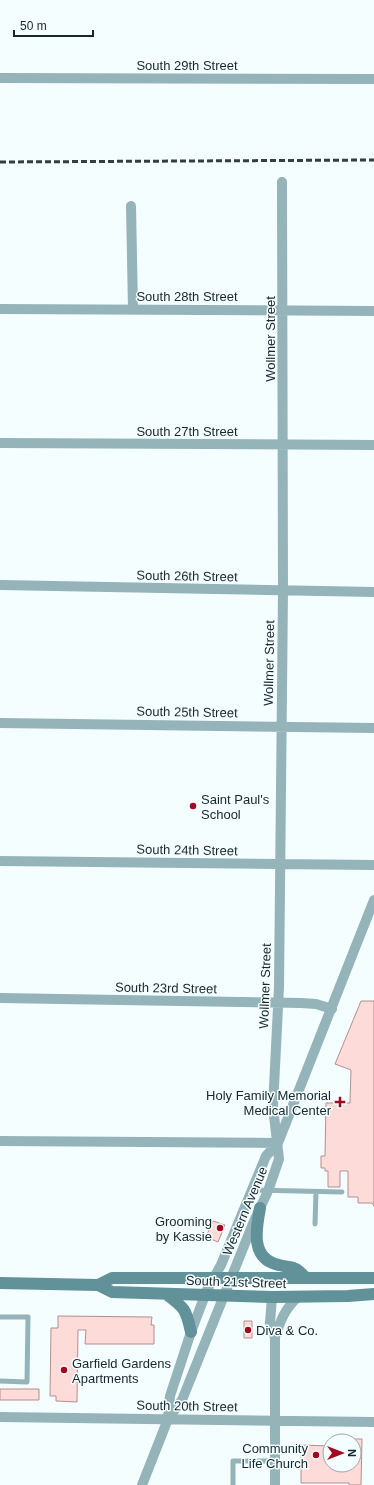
<svg xmlns="http://www.w3.org/2000/svg" width="374" height="1485" font-family="Helvetica,sans-serif">
	<style>
		.building { fill: #fcdbd8; stroke: #b68f8c }
		.lines { fill: none; stroke-linecap: round; stroke-linejoin: round }
		.lane { stroke: #94b4b9; stroke-width: 5 }
		.street { stroke: #94b4b9; stroke-width: 10 }
		.secondary { stroke: #619199; stroke-width: 12 }
		.rail { stroke: #2f3f42; stroke-width: 3; stroke-dasharray: 6 3; stroke-linecap: butt }
		.poi-dot { fill: #a4081f; stroke: #f4fdff; stroke-width: 1.5 }
		.labels { text-anchor: middle; dominant-baseline: central; stroke-width: 3; stroke-linejoin: round; paint-order: stroke }
		.street-label { font-size: 13px; fill: #17282b; stroke: #f4fdff }
		.poi-label { font-size: 13px; fill: #17282b; stroke: #f4fdff; text-anchor: start }
	</style>
	<rect width="100%" height="100%" fill="#f4fdff"/>
	<!-- building -->
	<path class="building" d="M361 1001H374V1206L372 1203H358V1197H348V1171H340V1187H328V1171H325V1168H321V1156H325L326 1103H350L351 1070 335 1064Z
		M213 1221 225 1225 218 1242 206 1237Z
		M58 1316 152 1317 151 1325H154V1344H85L86 1330H78L77 1402 56 1401V1396H50L51 1328H58Z
		M244 1321H252V1338H244Z
		M0 1389H39V1400H0Z
		M350 1439H362L361 1485H349V1483H301V1445L330 1446V1465H354V1441H350Z"/>
	<g class="lines">
		<!-- lane -->
		<path class="lane" d="M253 1190 342 1192
			M315 1224 316 1192
			M0 1317H28L27 1382 0 1381
			M233 1485V1461H275"/>
		<!-- street -->
		<path class="street" d="M0 78 374 79
			M131 206 133 309
			M0 309 374 311
			M0 443 374 445
			M0 585 374 592
			M0 723 374 728
			M0 861 374 865
			M0 998 301 1003 316 1004 332 1009
			M0 1141 278 1143
			M272 1297 270 1323 275 1337V1485
			M275 1337C280 1322 285 1308 298 1297
			M0 1417 374 1422
			M168 1419 170 1396 191 1332 207 1290 221 1265 266 1156 278 1143 374 900
			M142 1485 168 1419 182 1400 254 1221 268 1191 279 1159 273 1107 279 987 283 591 282 182"/>
		<!-- secondary -->
		<path class="secondary" d="M260 1208C256 1229 250 1259 279 1265 296 1269 293 1265 306 1278
			M0 1283 98 1285 112 1292 272 1297 348 1296 374 1294
			M98 1285 112 1278H374
			M166 1294C185 1308 186 1309 191 1332"/>
		<!-- rail -->
		<path class="rail" d="M0 162 374 160"/>
	</g>
	<!-- markers -->
	<g class="poi-dot">
		<circle cx="193" cy="806" r="4"/>
		<path d="M338 1096h4v4h4v4h-4v4h-4v-4h-4v-4h4z"/>
		<circle cx="220" cy="1228" r="4"/>
		<circle cx="248" cy="1330" r="4"/>
		<circle cx="64" cy="1370" r="4"/>
		<circle cx="316" cy="1455" r="4"/>
	</g>
	<g class="labels">
		<!-- street labels -->
		<g class="street-label">
			<text x="187" y="65">South 29th Street</text>
			<text x="187" y="296">South 28th Street</text>
			<text transform="translate(270 339) rotate(-90)">Wollmer Street</text>
			<text x="187" y="431">South 27th Street</text>
			<text transform="translate(187 576) rotate(1)">South 26th Street</text>
			<text transform="translate(269 663) rotate(-89)">Wollmer Street</text>
			<text transform="translate(187 712) rotate(1)">South 25th Street</text>
			<text transform="translate(187 850) rotate(1)">South 24th Street</text>
			<text transform="translate(265 986) rotate(-88)">Wollmer Street</text>
			<text transform="translate(166 988) rotate(1)">South 23rd Street</text>
			<text transform="translate(245 1211) rotate(-67)">Western Avenue</text>
			<text transform="translate(236 1282) rotate(2)">South 21st Street</text>
			<text transform="translate(187 1406) rotate(1)">South 20th Street</text>
		</g>
		<!-- poi labels -->
		<g class="poi-label">
			<text x="201" y="799">Saint Paul's<tspan x="201" dy="15">School</tspan></text>
			<text x="331" y="1095" text-anchor="end">Holy Family Memorial<tspan x="331" dy="15">Medical Center</tspan></text>
			<text x="212" y="1221" text-anchor="end">Grooming<tspan x="212" dy="15">by Kassie</tspan></text>
			<text x="256" y="1330">Diva &amp; Co.</text>
			<text x="72" y="1363">Garfield Gardens<tspan x="72" dy="15">Apartments</tspan></text>
			<text x="308" y="1448" text-anchor="end">Community<tspan x="308" dy="15">Life Church</tspan></text>
		</g>
	</g>
	<!-- north arrow -->
	<g transform="translate(342 1453) rotate(90)"><circle r="19" fill="#f4fdff" stroke="#9ca8aa"/>
	<path d="M0-3L7 15L0 10L-7 15Z" fill="#a4081f"/>
	<text y="-6" font-size="11" font-weight="bold" text-anchor="middle" fill="#17282b">N</text>
	</g>
	<!-- scale -->
	<path d="M14 30v6h79v-6" fill="none" stroke="#17282b" stroke-width="2"/>
	<text x="20" y="30" font-size="12" fill="#17282b" stroke="#f4fdff" stroke-width="3" paint-order="stroke">50 m</text>
</svg>
